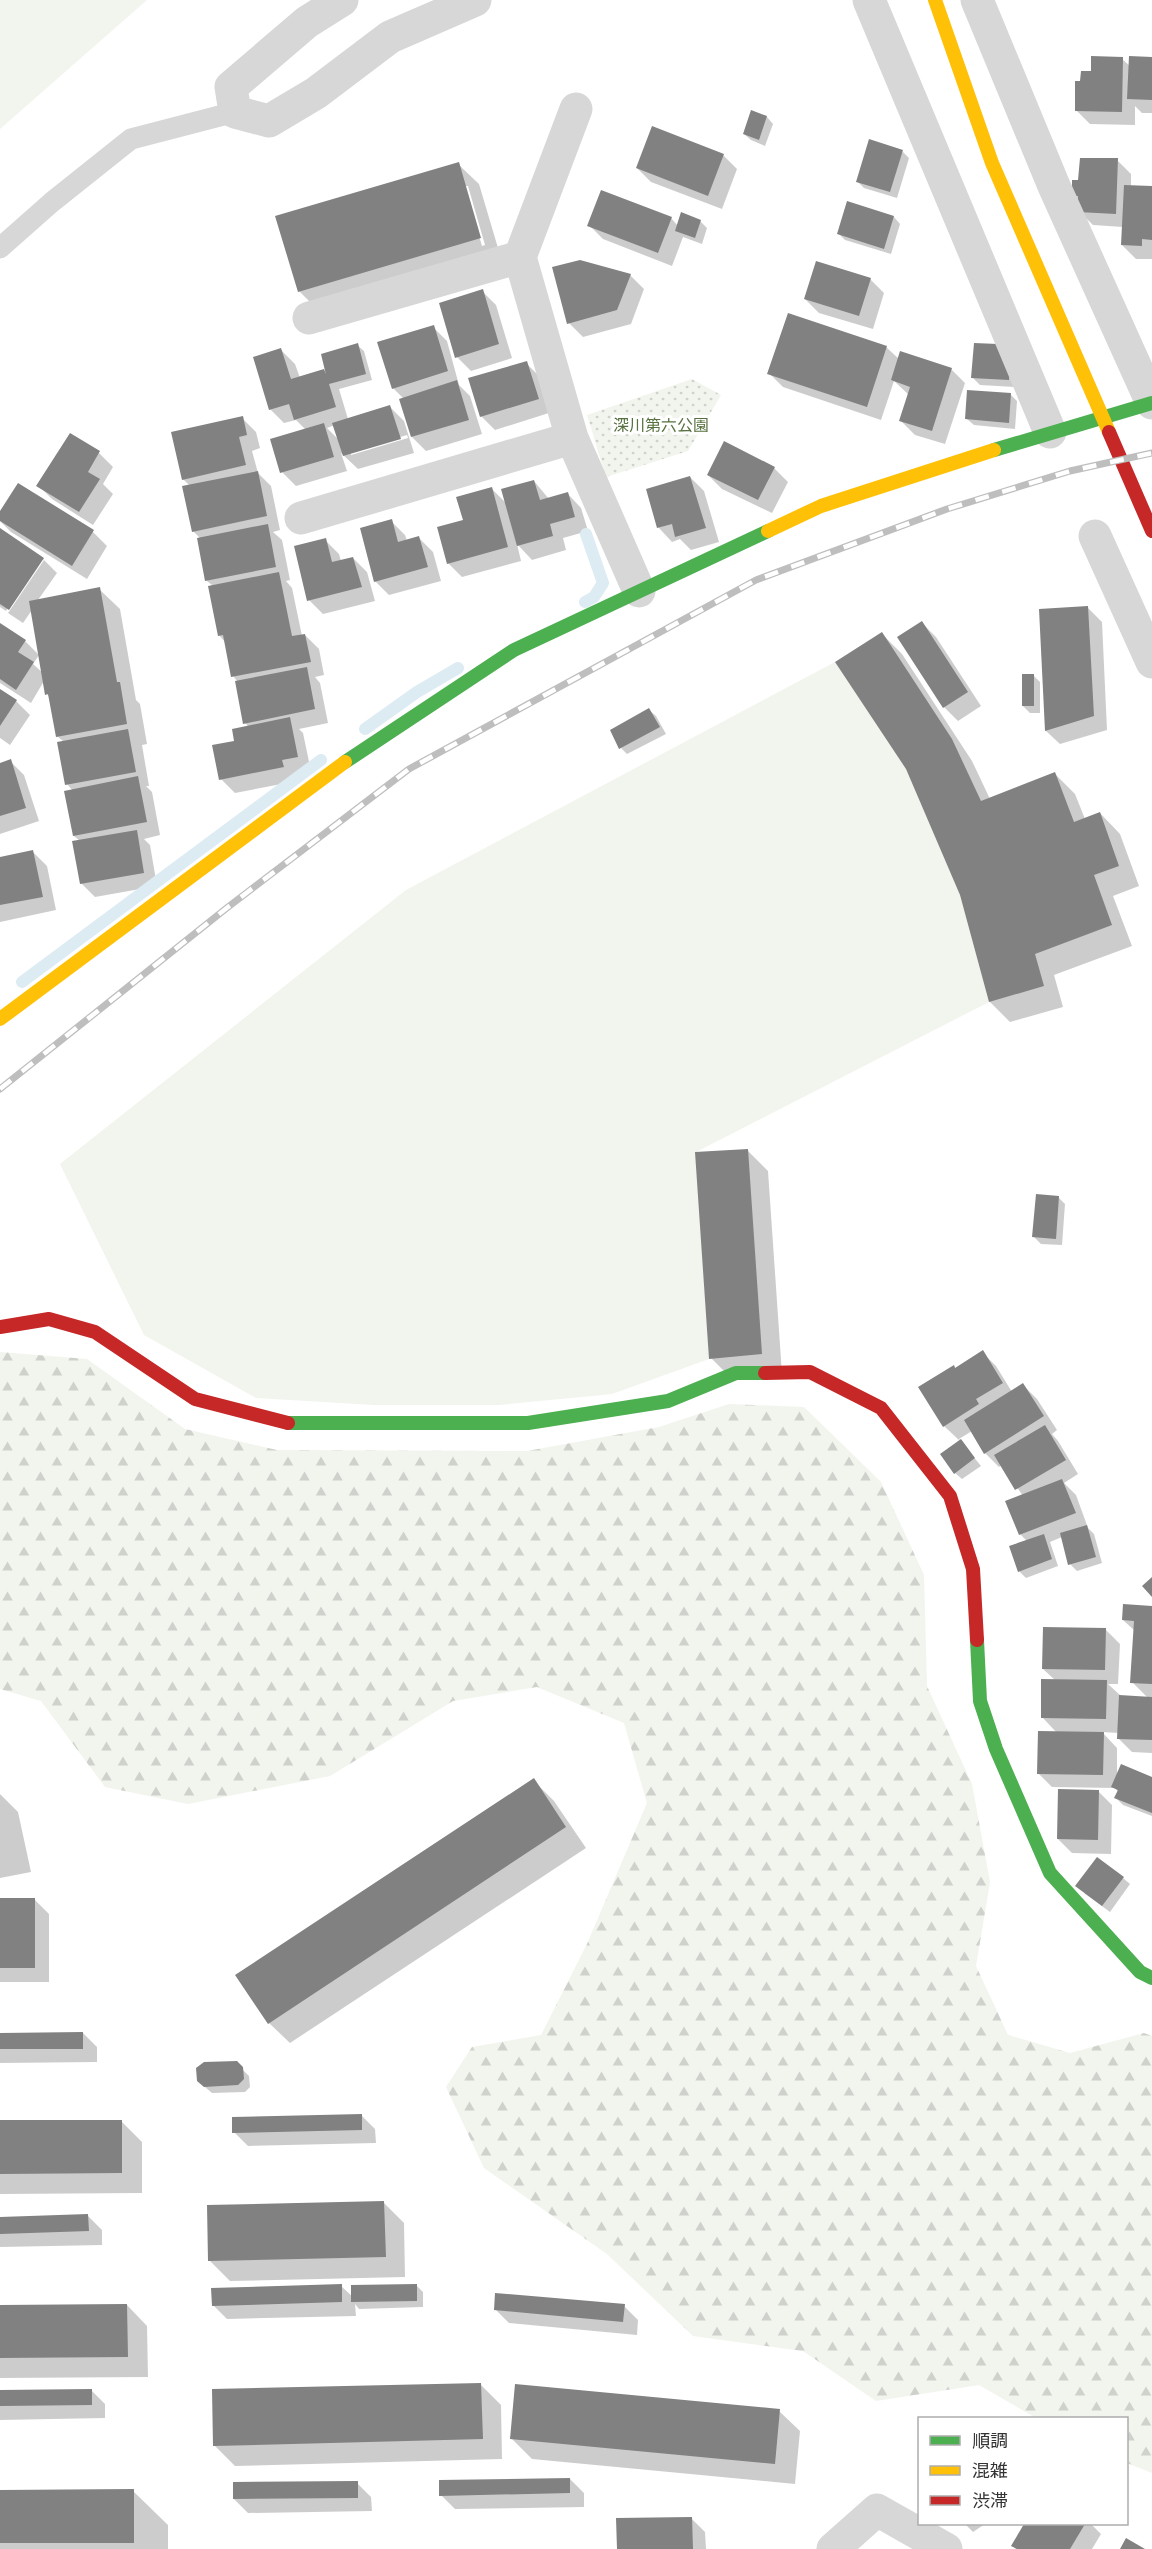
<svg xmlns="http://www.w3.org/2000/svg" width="1152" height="2549" font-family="'Titillium Web','Noto Sans JP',sans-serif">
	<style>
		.green { fill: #f1f5ed }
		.forest { fill: url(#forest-firs) }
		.park { fill: url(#park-dots) }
		.shadow { fill: #0003; fill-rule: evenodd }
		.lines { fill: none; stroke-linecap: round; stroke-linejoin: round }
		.stream { stroke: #ddebf3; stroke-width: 12 }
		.building { fill: #818181 }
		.lane { stroke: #d7d7d7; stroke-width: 21 }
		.street { stroke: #d7d7d7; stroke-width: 33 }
		.fast { stroke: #4caf50; stroke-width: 14 }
		.slow { stroke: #ffc107; stroke-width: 14 }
		.jam { stroke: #c62828; stroke-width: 14 }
		.rail-casing { stroke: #bebebe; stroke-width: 7 }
		.rail { stroke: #fff; stroke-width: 4.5; stroke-dasharray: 14; stroke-linecap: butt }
		.labels { text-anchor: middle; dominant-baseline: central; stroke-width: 6; stroke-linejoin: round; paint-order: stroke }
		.park-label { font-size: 16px; fill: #56703f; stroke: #fff }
	</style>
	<defs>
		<pattern id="forest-firs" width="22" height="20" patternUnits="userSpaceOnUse" patternTransform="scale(1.5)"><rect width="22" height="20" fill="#f1f5ed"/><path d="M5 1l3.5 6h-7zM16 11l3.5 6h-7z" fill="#cfd2cc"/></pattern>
		<pattern id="park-dots" width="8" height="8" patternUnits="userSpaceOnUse" patternTransform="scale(1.5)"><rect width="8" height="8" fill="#f1f5ed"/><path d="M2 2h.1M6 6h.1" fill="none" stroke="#cfd2cc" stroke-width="1.8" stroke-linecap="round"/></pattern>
	</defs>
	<rect width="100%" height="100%" fill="#fff"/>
	<!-- green -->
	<path class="green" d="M0 0H147L0 129Z
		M835 662 906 769 960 895 989 1002 696 1152 709 1359 612 1394 499 1405H374L256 1398 144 1335 60 1164 406 890Z"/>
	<!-- forest -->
	<path class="forest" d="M0 1352 87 1359 185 1429 277 1450 527 1451 659 1427 729 1404 804 1407 881 1482 924 1575 927 1686 972 1784 990 1882 976 1966 1008 2035 1070 2053 1144 2033 1152 2036V2473L1127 2463 1126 2418H1036L979 2385 876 2401 803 2351 693 2336 607 2254 484 2168 446 2087 472 2047 541 2035 587 1944 647 1803 624 1723 537 1687 453 1701 330 1776 188 1804 105 1787 41 1701 0 1689Z"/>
	<!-- park -->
	<path class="park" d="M692 379 721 395 688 451 606 477 587 415Z"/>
	<!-- shadow -->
	<path class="shadow" d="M1122 59 1130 66 1152 59V113H1142L1135 106V125L1090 124 1076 110 1082 82 1093 72Z
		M752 112 767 117 773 124 765 146 751 140 744 134Z
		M903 152 909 158 897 198 864 188 857 181Z
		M723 155 737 169 722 209 651 182 637 168Z
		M1117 160 1131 174V187L1152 188V259H1136L1122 245 1123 227 1093 225 1079 211 1073 195 1080 181Z
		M458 164 479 184 501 258 320 312 299 291ZM464 186H468L485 245 482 246Z
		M894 217 900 224 891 254 845 240 838 233Z
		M671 218 678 226 700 221 707 228 702 244 683 237 672 266 603 239 589 225Z
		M630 275 644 289 631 324 583 337 569 323Z
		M870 279 884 293 873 329 819 313 805 299Z
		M482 291 496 305 512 358 471 371 457 357Z
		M433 327 447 341 459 385 470 396 482 434 426 451 412 437 404 399 393 388Z
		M357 345 364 351 372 380 339 389 348 419 390 407 404 421 414 453 358 469 341 453 347 471 296 486 282 472 306 430 296 420 284 423 270 409 281 350 295 364 300 378 324 371 328 375ZM335 425 340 441 327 428ZM407 435 408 438 351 455V452Z
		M997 346 1015 387 980 385 973 378Z
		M886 347 899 359 951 369 965 383 945 444 915 435 901 421 909 395 894 381 881 420 783 387 769 373Z
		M526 363 540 377 552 412 495 430 481 416Z
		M1011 395 1017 401 1015 429 974 425 967 419Z
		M242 418 256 432 260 448 252 451 258 473 271 486 280 530 273 532 282 540 290 580 286 581 292 588 302 636 305 635 319 649 324 675 315 677 320 683 328 723 299 729 303 733 311 771 295 774 297 781 235 793 221 779 236 742 249 727 245 723 238 682 233 676 226 643 219 635 213 586 207 581 201 539 193 531 190 486 183 479Z
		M70 435 99 453 113 467 103 484 113 494 93 525 52 499 38 485Z
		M774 468 788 482 772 513 722 489 708 475Z
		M690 477 704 491 719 542 691 550 680 539 672 542 659 528 647 490Z
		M534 481 549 499 568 494 581 508 588 531 563 538 566 550 532 560 517 544 521 561 462 577 448 563 464 521 492 489 506 503Z
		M18 485 93 532 107 546 87 579 11 532 0 521V514Z
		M391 521 405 535 407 541 419 538 433 552 441 581 389 595 375 581Z
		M0 530 44 560H41L6 611 0 607Z
		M325 540 339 554 341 561 353 558 367 572 375 601 323 614 309 600Z
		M44 560 57 573 38 600 99 589 120 609 136 700 140 704 147 744 142 745 149 786H146L152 792 160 835 144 839 150 845 157 886 95 897 81 883 80 841 74 836 73 791 67 784 64 742 57 736 50 698 47 694 44 681 31 703 0 683V625L25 641 39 655 33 664 43 673 32 610 23 623 8 613Z
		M1088 608 1102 622 1107 730 1060 744 1046 731Z
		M922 623 936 637 981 706 958 721 944 707Z
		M881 633 902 654 972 761 990 799 1055 774 1075 794 1085 819 1100 813 1120 834 1139 886 1113 896 1132 946 1054 975 1063 1007 1010 1022 990 1002 962 895Z
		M1033 675 1040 682V713H1030L1023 706Z
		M0 690 16 701 30 715 10 745 0 738Z
		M649 710 656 716 666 734 627 754 621 748Z
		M10 761 24 775 39 821 0 834V764Z
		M33 852 47 866 56 910 0 922V859Z
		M748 1151 768 1171 782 1374 731 1378 711 1358Z
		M1058 1197 1065 1204 1062 1245 1041 1244 1034 1237Z
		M982 1352 996 1366 1012 1392 1023 1385 1037 1399 1057 1430 1052 1434 1058 1441 1078 1474 1064 1483 1076 1495 1088 1528 1094 1534 1102 1563 1077 1571 1070 1564 1062 1537 1050 1542 1058 1566 1026 1578 1019 1571 1027 1541 1020 1534 1023 1496 1002 1465 999 1467 985 1453 972 1431 959 1439 981 1466 962 1479 955 1473 960 1441 944 1426 954 1366 956 1369Z
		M1152 1607V1753L1132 1752 1118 1738 1119 1733 1102 1732 1117 1748V1778H1152V1816L1123 1805 1116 1798 1118 1792 1115 1788 1052 1787 1038 1773 1057 1733 1042 1717 1056 1681 1043 1669 1106 1630 1120 1644 1118 1684H1108L1121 1696 1148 1698 1132 1682 1135 1631 1123 1620Z
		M533 1780 554 1801 586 1848 290 2043 269 2023Z
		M1098 1791 1112 1805 1111 1854 1072 1853 1058 1839Z
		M0 1794 18 1812 31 1872 0 1878Z
		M1123 1878 1130 1884 1110 1912 1084 1893Z
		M0 1900H35L49 1914V1982H0Z
		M83 2033 97 2047V2062L0 2063V2034Z
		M236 2063 249 2076 250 2087 245 2092 212 2093 198 2081Z
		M361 2115 375 2129 376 2143 248 2146 234 2132Z
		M121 2121 142 2142V2193L0 2194V2122Z
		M384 2203 404 2223 405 2277 230 2281 209 2260Z
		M88 2216 102 2230V2245L0 2247V2218Z
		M416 2285 423 2292V2307L359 2309 355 2304 356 2316 227 2319 213 2305 341 2286 353 2297Z
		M127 2305 147 2326 148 2377 0 2378V2306Z
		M624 2306 638 2320 637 2335 509 2323 495 2309Z
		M480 2384 501 2405 502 2459 235 2466 214 2445Z
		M91 2390 105 2404V2418L0 2420V2392Z
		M779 2411 800 2431 795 2484 532 2459 511 2438Z
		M570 2479 584 2493V2507L455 2509 441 2495Z
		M357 2483 371 2497 372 2511 248 2513 234 2499Z
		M0 2491H133L168 2525V2549H0Z
		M691 2518 705 2532 706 2549H618Z
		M965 2524H985L973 2532Z
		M1026 2524H1091L1101 2534 1092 2549H1016L1013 2546Z"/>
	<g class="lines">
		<!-- stream -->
		<path class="stream" d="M585 602 594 597 603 583 586 534
			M365 729 417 692 458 668
			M22 982 321 760"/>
	</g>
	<!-- building -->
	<path class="building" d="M1091 56 1123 57 1122 112 1075 111V81H1080L1081 71H1091Z
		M1129 56 1152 57V100L1127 99Z
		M751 110 767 116 759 140 743 134Z
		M652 126 724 154 708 196 636 168Z
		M869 139 903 150 890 192 856 182Z
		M1080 158H1118L1116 214 1078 212V196H1072V180H1078Z
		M459 162 481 238 298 292 275 216Z
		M1124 185 1152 186V240L1142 239V246L1121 245Z
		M601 190 672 217 658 253 587 226Z
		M847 201 894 216 884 249 837 234Z
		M681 212 701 220 695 238 675 231Z
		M580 260 631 274 617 310 567 324 552 267Z
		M816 261 871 278 859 316 804 299Z
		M483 289 499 344 455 358 439 303Z
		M788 313 887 346 867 407 767 374Z
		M434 325 448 371 392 389 377 342Z
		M358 343 366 374 329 384 336 407 294 420 289 404 269 410 253 357 281 348 291 379 324 369 326 375 321 354Z
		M974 343 998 344 1010 363 1009 380 971 378Z
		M900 351 952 368 932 431 899 421 910 387 891 380Z
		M527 361 539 399 480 417 468 378Z
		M457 380 469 420 411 437 399 399Z
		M967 390 1011 393 1009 423 965 419Z
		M390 405 401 439 343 456 332 423Z
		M243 416 247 435 239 437 246 465 182 480 171 432Z
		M324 423 334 457 280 473 270 439Z
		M70 433 100 451 88 472 100 479 79 512 36 486Z
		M724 441 775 467 758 500 707 475Z
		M258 471 267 516 192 532 182 486Z
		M690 476 706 528 675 537 672 524 657 528 646 489Z
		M534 480 540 500 568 492 575 517 550 524 553 536 517 546 501 489Z
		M18 483 94 530 72 566 0 521V511Z
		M492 487 508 547 447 564 437 527 463 520 456 497Z
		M392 519 398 542 419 536 428 567 374 582 360 528Z
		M268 524 276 567 205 581 197 538Z
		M0 528 44 558 9 610 0 604Z
		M326 538 332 562 353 557 362 587 307 601 294 546Z
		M279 572 292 636 305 634 311 662 231 677 223 635 218 636 208 586Z
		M100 587 117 682H120L127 724 56 737 48 694 45 695 29 601Z
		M1088 606 1094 716 1045 731 1039 609Z
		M922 621 968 692 943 708 897 637Z
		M0 623 26 640 18 652 34 662 16 690 0 679Z
		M882 632 952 739 981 801 1055 772 1074 822 1100 812 1119 866 1094 875 1112 925 1035 954 1044 986 989 1002 960 895 906 769 835 662Z
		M307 667 315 709 243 724 235 681Z
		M1022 674H1034V706H1022Z
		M0 689 17 700 0 726Z
		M649 708 660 727 619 749 610 730Z
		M290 717 298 757 282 760 284 767 219 780 212 745 234 741 232 729Z
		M128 729 136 772 65 785 57 742Z
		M11 759 26 808 0 816V763Z
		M138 776 147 822 73 836 64 791Z
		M137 830 144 873 80 884 72 841Z
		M33 850 43 897 0 905V857Z
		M748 1149 762 1354 709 1359 695 1152Z
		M1036 1194 1059 1196 1056 1239 1032 1237Z
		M983 1350 1003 1383 976 1399 979 1404 943 1427 918 1387 954 1365 955 1368Z
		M1023 1383 1044 1416 984 1454 964 1420Z
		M1045 1425 1066 1460 1015 1490 994 1455Z
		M961 1439 975 1458 954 1474 940 1454Z
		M1062 1479 1076 1513 1019 1535 1005 1501Z
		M1087 1525 1096 1557 1068 1565 1060 1533Z
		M1044 1534 1052 1559 1018 1572 1009 1546Z
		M1152 1577V1597L1142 1586Z
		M1123 1604 1152 1606V1684L1130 1683 1134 1621 1122 1620Z
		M1043 1627 1106 1628 1105 1670 1042 1669Z
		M1041 1679 1107 1680 1106 1719 1041 1718Z
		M1119 1695 1152 1697V1740L1117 1739Z
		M1038 1731 1104 1732 1103 1775 1037 1774Z
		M1121 1764 1152 1777V1813L1114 1798 1118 1790 1111 1787Z
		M534 1778 566 1827 268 2024 235 1975Z
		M1058 1789 1099 1790 1098 1840 1057 1839Z
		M1097 1857 1124 1877 1102 1906 1075 1886Z
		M0 1898H35V1968H0Z
		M83 2032V2049H0V2033Z
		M237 2061 243 2067 244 2079 238 2085 204 2087 197 2081 196 2068 204 2062Z
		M362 2114V2130L232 2133V2117Z
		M0 2120H122V2173L0 2174Z
		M384 2201 386 2257 208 2261 207 2205Z
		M88 2214 89 2231 0 2234V2217Z
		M342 2284V2302L212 2306 211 2288Z
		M417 2284V2301L351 2302V2285Z
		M495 2293 625 2304 623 2322 494 2310Z
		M127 2304 128 2357 0 2358V2305Z
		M481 2383 483 2439 213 2446 212 2389Z
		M515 2384 780 2409 775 2464 510 2439Z
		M92 2389V2405L0 2406V2390Z
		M570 2478V2493L439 2496V2480Z
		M358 2481V2498L233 2499V2482Z
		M134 2489V2543H0V2490Z
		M692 2517 693 2549H617L616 2518Z
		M1024 2524H1085L1070 2549H1017L1011 2546Z
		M1126 2538 1145 2549H1120Z"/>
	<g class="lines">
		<!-- lane -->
		<path class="lane" d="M0 248 52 202 131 139 235 112"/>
		<!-- street -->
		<path class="street" d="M342 0 307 22 231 87 235 112 269 121 316 93 390 37 475 0
			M869 0 1050 432
			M977 0 1054 186 1152 403
			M520 257 576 109
			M309 318 520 257 572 438 639 591
			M301 518 572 438
			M1095 536 1152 662
			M833 2549 877 2510 946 2549"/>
		<!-- fast -->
		<path class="fast" d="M994 450 1152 403
			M345 762 514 650 768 531
			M288 1423H528L668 1401 736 1373H765
			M977 1640 980 1701 996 1749 1050 1873 1140 1972 1152 1978"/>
		<!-- slow -->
		<path class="slow" d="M935 0 992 163 1109 432
			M768 531 821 506 994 450
			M0 1019 345 762"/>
		<!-- jam -->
		<path class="jam" d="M1109 432 1152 531
			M0 1327 49 1319 95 1332 195 1399 288 1423
			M765 1373 810 1372 881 1408 950 1496 973 1569 977 1640"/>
		<!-- rail casing -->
		<g class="rail-casing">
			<path id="rail" d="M0 1089 228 907 409 769 756 580 947 509 1070 471 1152 453"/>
		</g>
		<!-- rail -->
		<use href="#rail" class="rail"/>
	</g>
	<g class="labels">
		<!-- park labels -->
		<g class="park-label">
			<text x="661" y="425">深川第六公園</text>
		</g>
	</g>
	<!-- legend -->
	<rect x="918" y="2417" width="210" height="108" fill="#ffffff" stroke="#adadad" stroke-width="1.5"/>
	<rect x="930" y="2436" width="30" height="9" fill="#4caf50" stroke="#adadad" stroke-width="1.5"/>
	<text x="972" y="2447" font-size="18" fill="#333333">順調</text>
	<rect x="930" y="2466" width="30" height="9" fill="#ffc107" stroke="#adadad" stroke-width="1.5"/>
	<text x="972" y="2477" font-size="18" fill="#333333">混雑</text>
	<rect x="930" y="2496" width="30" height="9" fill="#c62828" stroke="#adadad" stroke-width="1.5"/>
	<text x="972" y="2507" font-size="18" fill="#333333">渋滞</text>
</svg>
